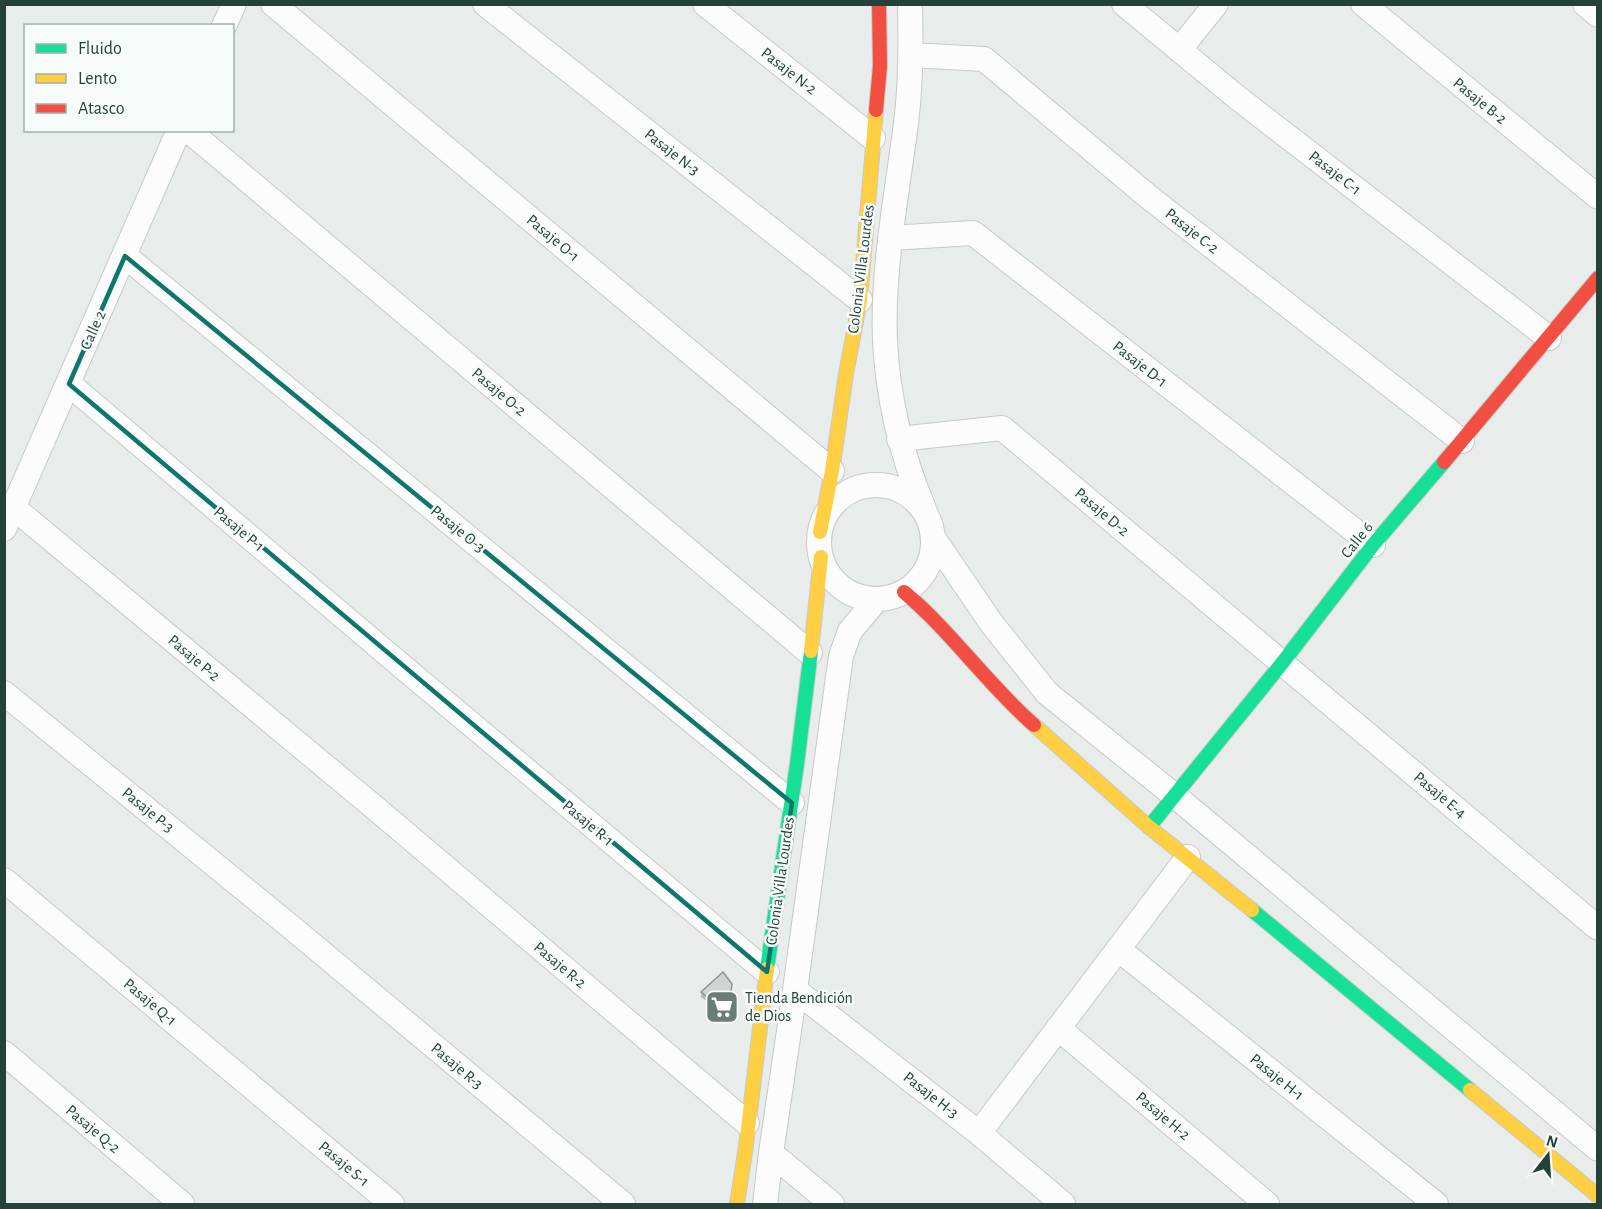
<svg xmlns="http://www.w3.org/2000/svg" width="1602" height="1209" font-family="'Alegreya Sans',sans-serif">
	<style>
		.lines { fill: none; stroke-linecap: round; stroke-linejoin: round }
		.street-casing { stroke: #c5cac8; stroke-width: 26 }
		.fast-casing { stroke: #c3cbc8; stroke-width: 16 }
		.slow-casing { stroke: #c3cbc8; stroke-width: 16 }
		.jam-casing { stroke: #c3cbc8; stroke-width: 16 }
		.street { stroke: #fcfcfc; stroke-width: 24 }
		.fast { stroke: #16e098; stroke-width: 14 }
		.slow { stroke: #ffcf43; stroke-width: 14 }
		.jam { stroke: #f24e42; stroke-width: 14 }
		.wall { fill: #b2b6b5 }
		.building { fill: #cfd4d2; stroke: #919493; stroke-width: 1.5 }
		.marked { fill: none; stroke: #0f766e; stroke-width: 4.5; stroke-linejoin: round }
		.labels { text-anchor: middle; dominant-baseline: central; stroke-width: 5; stroke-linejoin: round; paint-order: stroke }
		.street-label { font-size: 16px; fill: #24423a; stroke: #f7fbf9 }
		.poi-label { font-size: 16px; fill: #24423a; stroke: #f7fbf9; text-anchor: start }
	</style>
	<rect width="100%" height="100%" fill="#e8edeb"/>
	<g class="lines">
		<!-- street casing -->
		<g class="street-casing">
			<path id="street" d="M273 4 832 471
				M485 4 860 300
				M705 4 873 138
				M910 4C911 44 911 84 906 123 897 195 882 268 885 341 888 401 901 454 924 509
				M1124 4 1239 99 1549 338
				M1363 4 1598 197
				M1585 4 1598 15
				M224 26 234 4
				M1179 50 1216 4
				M911 55 984 59 1150 198 1462 441
				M188 130 810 653
				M890 238 973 233 1373 545
				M125 256 792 803
				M69 384 410 673 767 972
				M899 439 1002 428 1598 928
				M819 542a57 57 0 1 1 114 0a57 57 0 1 1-114 0Z
				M14 508 374 807 747 1123
				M4 529 179 130
				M934 539 992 624 1047 693 1175 796 1598 1149
				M4 693 291 927 623 1204
				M4 880 392 1204
				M1118 949 1436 1204
				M795 990 979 1133 1063 1204
				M1058 1028 1267 1204
				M4 1053 182 1204
				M979 1133 1188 857
				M771 1153 832 1204
				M765 1204 771 1153 795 990 841 656 850 631 877 599"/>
		</g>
		<!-- fast casing -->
		<g class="fast-casing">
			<path id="fast" d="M1149 827 1283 662 1373 545 1444 462
				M1252 910 1470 1090
				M767 969 797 764 811 651"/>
		</g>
		<!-- slow casing -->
		<g class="slow-casing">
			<path id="slow" d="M820 532 832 471 846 374 860 300 876 110
				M811 651 821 557
				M1034 725 1149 827 1252 910
				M1470 1090 1598 1196
				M737 1204 746 1146 767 969"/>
		</g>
		<!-- jam casing -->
		<g class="jam-casing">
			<path id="jam" d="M876 110 880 66 879 4
				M1444 462 1598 278
				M904 592C951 631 987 684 1034 725"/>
		</g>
		<!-- street -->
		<use href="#street" class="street"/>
		<!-- fast -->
		<use href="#fast" class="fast"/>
		<!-- slow -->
		<use href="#slow" class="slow"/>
		<!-- jam -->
		<use href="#jam" class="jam"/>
	</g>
	<!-- wall -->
	<path class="wall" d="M732 989 728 1017 701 997V992Z"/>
	<!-- building -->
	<path class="building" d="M723 972 732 984 728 1012 701 992Z"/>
	<!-- marked area -->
	<path class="marked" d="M125 256 792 803 767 972 69 384Z"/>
	<!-- icons -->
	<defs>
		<g id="supermarket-square" transform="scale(1.725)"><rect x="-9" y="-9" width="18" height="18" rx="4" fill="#697e78" stroke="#f7fbf9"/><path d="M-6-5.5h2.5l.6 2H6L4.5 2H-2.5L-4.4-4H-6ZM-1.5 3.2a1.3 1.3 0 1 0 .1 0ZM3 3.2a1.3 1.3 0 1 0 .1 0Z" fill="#fff"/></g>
	</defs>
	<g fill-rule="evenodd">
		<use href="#supermarket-square" x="722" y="1007"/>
	</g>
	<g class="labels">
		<!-- street labels -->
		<g class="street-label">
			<text transform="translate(789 71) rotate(38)">Pasaje N-2</text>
			<text transform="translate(1480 101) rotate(39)">Pasaje B-2</text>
			<text transform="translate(672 152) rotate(38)">Pasaje N-3</text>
			<text transform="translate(1335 173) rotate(38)">Pasaje C-1</text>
			<text transform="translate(1192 231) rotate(38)">Pasaje C-2</text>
			<text transform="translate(553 238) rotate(40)">Pasaje O-1</text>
			<text transform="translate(861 269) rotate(-83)">Colonia Villa Lourdes</text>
			<text transform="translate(93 330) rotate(-66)">Calle 2</text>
			<text transform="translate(1140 364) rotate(38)">Pasaje D-1</text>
			<text transform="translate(499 392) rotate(40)">Pasaje O-2</text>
			<text transform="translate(1102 512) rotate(40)">Pasaje D-2</text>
			<text transform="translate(239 529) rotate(40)">Pasaje P-1</text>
			<text transform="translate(458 529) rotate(39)">Pasaje O-3</text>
			<text transform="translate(1357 540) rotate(-51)">Calle 6</text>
			<text transform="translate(194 658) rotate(40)">Pasaje P-2</text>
			<text transform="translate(1440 795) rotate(40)">Pasaje E-4</text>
			<text transform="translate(148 810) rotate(39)">Pasaje P-3</text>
			<text transform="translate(588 823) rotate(40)">Pasaje R-1</text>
			<text transform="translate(780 881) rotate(-82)">Colonia Villa Lourdes</text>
			<text transform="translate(560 965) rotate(40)">Pasaje R-2</text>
			<text transform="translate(150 1002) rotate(40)">Pasaje Q-1</text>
			<text transform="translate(457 1066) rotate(40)">Pasaje R-3</text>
			<text transform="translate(1277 1077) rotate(39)">Pasaje H-1</text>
			<text transform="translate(931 1095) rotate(38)">Pasaje H-3</text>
			<text transform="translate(1163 1116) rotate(40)">Pasaje H-2</text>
			<text transform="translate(93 1129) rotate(40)">Pasaje Q-2</text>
			<text transform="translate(344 1164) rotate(40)">Pasaje S-1</text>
		</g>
		<!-- poi labels -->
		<g class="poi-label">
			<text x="745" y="998">Tienda Bendición<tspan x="745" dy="18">de Dios</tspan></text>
		</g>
	</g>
	<!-- border -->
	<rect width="1602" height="1209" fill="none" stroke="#24423a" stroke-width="12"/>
	<!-- legend -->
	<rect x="24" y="24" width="210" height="108" fill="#f7fbf9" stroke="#a3b1ad" stroke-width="1.5"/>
	<rect x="36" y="44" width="30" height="9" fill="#16e098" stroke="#a3b1ad" stroke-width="1.5"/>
	<text x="78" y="54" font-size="18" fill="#24423a">Fluido</text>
	<rect x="36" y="74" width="30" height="9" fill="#ffcf43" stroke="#a3b1ad" stroke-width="1.5"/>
	<text x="78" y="84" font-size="18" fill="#24423a">Lento</text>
	<rect x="36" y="104" width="30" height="9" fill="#f24e42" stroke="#a3b1ad" stroke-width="1.5"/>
	<text x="78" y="114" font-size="18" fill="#24423a">Atasco</text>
	<!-- north arrow -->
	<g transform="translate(1548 1155) rotate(17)" stroke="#f7fbf9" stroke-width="4.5" paint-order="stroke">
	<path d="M0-4.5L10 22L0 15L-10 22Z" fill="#24423a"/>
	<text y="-9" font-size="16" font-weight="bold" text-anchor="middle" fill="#24423a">N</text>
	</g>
</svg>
